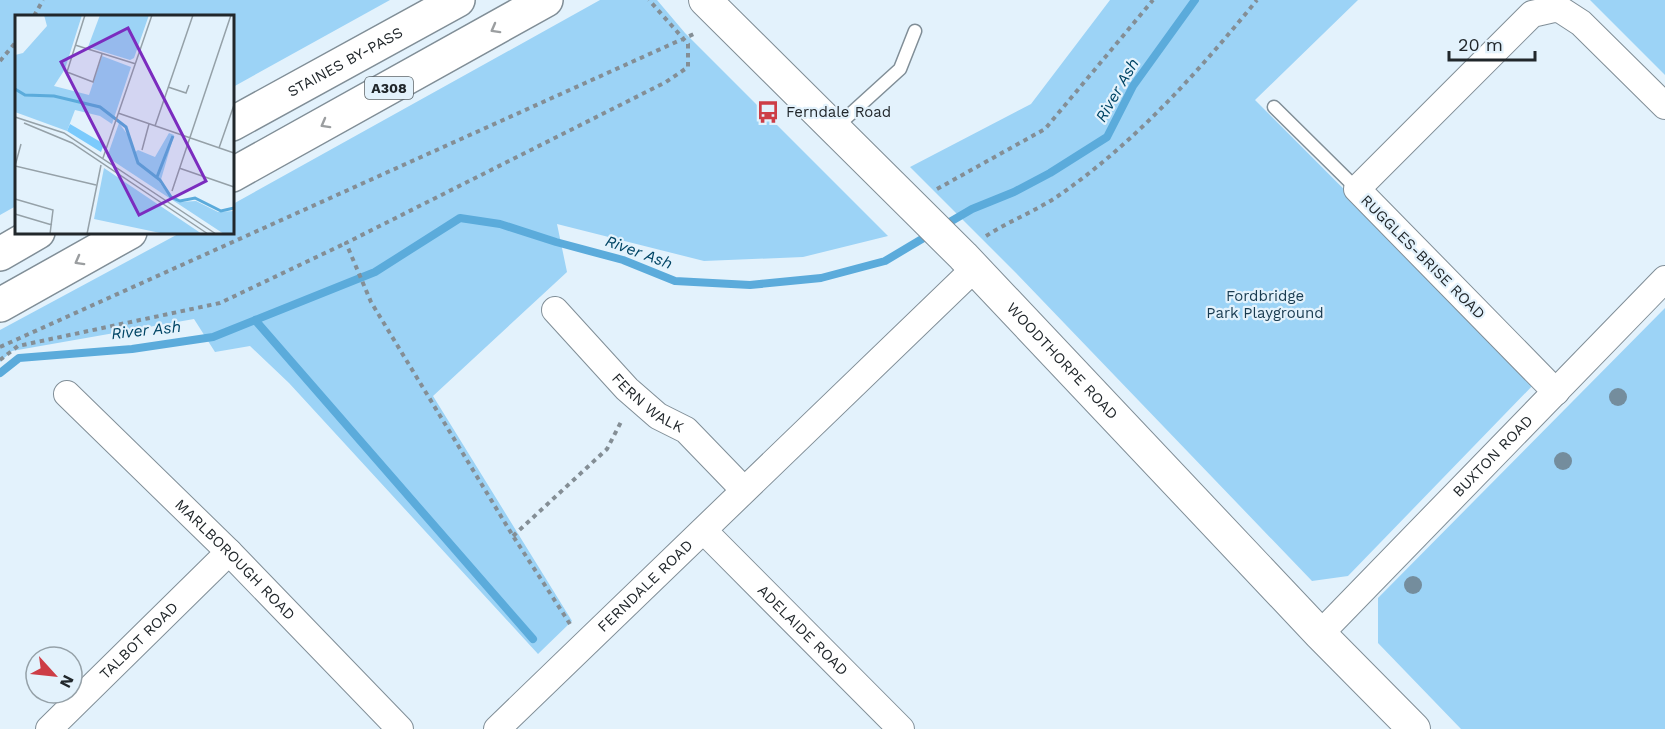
<svg xmlns="http://www.w3.org/2000/svg" width="1665" height="729" font-family="'Work Sans',sans-serif">
	<style>
		.green { fill: #9cd3f6 }
		.lines { fill: none; stroke-linecap: round; stroke-linejoin: round }
		.stream { stroke: #5babdb; stroke-width: 8 }
		.service-casing { stroke: #808e97; stroke-width: 15 }
		.minor-casing { stroke: #808e97; stroke-width: 28 }
		.tertiary-casing { stroke: #808e97; stroke-width: 34 }
		.trunk-casing { stroke: #808e97; stroke-width: 36 }
		.path { stroke: #848e95; stroke-width: 4; stroke-dasharray: 4.5 4.5; stroke-linecap: butt }
		.service { stroke: #fff; stroke-width: 12 }
		.minor { stroke: #fff; stroke-width: 26 }
		.tertiary { stroke: #fff; stroke-width: 32 }
		.trunk { stroke: #fff; stroke-width: 33 }
		.tree { fill: #748d9d }
		.oneway { stroke: #9b9ea0 }
		.labels { text-anchor: middle; dominant-baseline: central; stroke-width: 4.5; stroke-linejoin: round; paint-order: stroke }
		.shield { fill: #e3f2fc; stroke: #5b646a; stroke-width: 1.5 }
		.shield-label { font-size: 14px; font-weight: bold; fill: #21272b }
		.street-label { font-size: 15px; fill: #21272b; stroke: #e3f2fc }
		.poi-label { font-size: 15px; fill: #21272b; stroke: #e3f2fc; text-anchor: start }
		.park-label { font-size: 15px; fill: #193b50; stroke: #e3f2fc }
		.water-label { font-size: 16px; font-style: italic; fill: #004565; stroke: #e3f2fc }
		.inset-river { fill: none; stroke: #5babdb; stroke-width: 3 }
		.inset-road { fill: none; stroke: #95a1a8; stroke-width: 1.5 }
		.view { fill: #7b2cbf; fill-opacity: 0.15; stroke: #7b2cbf; stroke-width: 3 }
		.inset-edge { fill: none; stroke: #21272b; stroke-width: 3 }
	</style>
	<rect width="100%" height="100%" fill="#e3f2fc"/>
	<!-- green -->
	<path class="green" d="M0 0H390L233 87 232 16H16V206L0 215Z
		M600 0H657L685 33 888 236 803 257 704 261 557 224 567 272 433 396 572 621 538 654 289 383 250 346 215 352 194 319 12 351 0 362V330L180 233 232 232 233 204Z
		M1110 0H1358L1255 100 1536 382 1348 576 1312 581 1016 273 910 167 1031 104Z
		M1590 0H1665V75Z
		M1665 308V729H1461L1378 643V598Z"/>
	<g class="lines">
		<!-- stream -->
		<path class="stream" d="M943 226 972 209 1014 192 1050 173 1107 137 1133 86 1195 0
			M255 320 533 639
			M0 373 19 358 132 349 213 337 375 272 460 218 500 224 556 242 623 260 675 281 750 285 821 278 885 261 932 233"/>
		<!-- service casing -->
		<g class="service-casing">
			<path id="service" d="M1274 107 1357 189
				M835 128 900 69 915 31"/>
		</g>
		<!-- minor casing -->
		<g class="minor-casing">
			<g id="minor">
				<path id="s1" d="M555 310 627 389 658 416 686 430 744 490"/>
				<path d="M1556 392 1357 189 1532 14 1558 8 1581 23 1665 106"/>
				<path id="s2" d="M67 394 229 552 400 729"/>
				<path id="s3" d="M704 531 901 729"/>
				<path id="s4" d="M1320 634 1665 279"/>
				<path id="s5" d="M49 729 229 552"/>
				<path id="s6" d="M497 729 975 268"/>
			</g>
		</g>
		<!-- tertiary casing -->
		<g class="tertiary-casing">
			<g id="tertiary">
				<path id="s7" d="M705 0 963 256 1320 634 1414 729"/>
			</g>
		</g>
		<!-- trunk casing -->
		<g class="trunk-casing">
			<g id="trunk">
				<path id="s8" d="M232 124 458 0"/>
				<path d="M232 175 546 0"/>
				<path d="M0 254 38 232"/>
				<path d="M0 305 130 232"/>
			</g>
		</g>
		<!-- path -->
		<path class="path" d="M34 16 43 0
			M0 61 16 42
			M937 189 1045 129 1153 0
			M986 236C1009 221 1036 211 1058 196 1135 143 1198 72 1257 0
			M0 347 696 33
			M0 360 18 346 220 303 346 243
			M513 536 607 449 622 420
			M570 624 513 536 371 302 346 243 666 82 688 67V44L649 0"/>
		<!-- service -->
		<use href="#service" class="service"/>
		<!-- minor -->
		<use href="#minor" class="minor"/>
		<!-- tertiary -->
		<use href="#tertiary" class="tertiary"/>
		<!-- trunk -->
		<use href="#trunk" class="trunk"/>
	</g>
	<!-- trees -->
	<g class="tree">
		<circle cx="1618" cy="397" r="9"/>
		<circle cx="1563" cy="461" r="9"/>
		<circle cx="1413" cy="585" r="9"/>
	</g>
	<!-- one-way arrows -->
	<defs><path id="oneway-chevron" d="M-2-3.5L2.5 0L-2 3.5" fill="none" stroke-width="1.6" stroke-linecap="round" stroke-linejoin="round" transform="scale(1.5)"/></defs>
	<g class="oneway">
		<use href="#oneway-chevron" transform="translate(495 29) rotate(151)"/>
		<use href="#oneway-chevron" transform="translate(325 124) rotate(151)"/>
		<use href="#oneway-chevron" transform="translate(79 261) rotate(151)"/>
	</g>
	<!-- icons -->
	<defs>
		<g id="bus-bare" transform="scale(1.8)"><path d="M-5-6H5V4H4V6H2V4H-2V6H-4V4H-5ZM-3.5-4V0h7V-4ZM-3.5 1.2v1.5H-2V1.2ZM2 1.2v1.5H3.5V1.2Z" fill="#cd3d46" stroke="#e3f2fc" stroke-width="2.5" paint-order="stroke"/></g>
	</defs>
	<g fill-rule="evenodd">
		<use href="#bus-bare" x="768" y="112"/>
	</g>
	<g class="labels">
		<!-- shield labels -->
		<rect class="shield" x="365" y="77" width="48" height="22" rx="4.5"/>
		<g class="shield-label">
			<text x="389" y="88">A308</text>
		</g>
		<!-- street labels -->
		<g class="street-label">
			<text stroke="none"><textPath href="#s8" startOffset="129">STAINES BY-PASS</textPath></text>
			<text transform="translate(1423 257) rotate(45)">RUGGLES-BRISE ROAD</text>
			<text stroke="none"><textPath href="#s7" startOffset="508">WOODTHORPE ROAD</textPath></text>
			<text stroke="none"><textPath href="#s1" startOffset="132">FERN WALK</textPath></text>
			<text stroke="none"><textPath href="#s4" startOffset="248">BUXTON ROAD</textPath></text>
			<text stroke="none"><textPath href="#s2" startOffset="236">MARLBOROUGH ROAD</textPath></text>
			<text stroke="none"><textPath href="#s6" startOffset="206">FERNDALE ROAD</textPath></text>
			<text stroke="none"><textPath href="#s3" startOffset="140">ADELAIDE ROAD</textPath></text>
			<text stroke="none"><textPath href="#s5" startOffset="126">TALBOT ROAD</textPath></text>
		</g>
		<!-- poi labels -->
		<g class="poi-label">
			<text x="786" y="112">Ferndale Road</text>
		</g>
		<!-- park labels -->
		<g class="park-label">
			<text x="1265" y="296">Fordbridge<tspan x="1265" dy="17">Park Playground</tspan></text>
		</g>
		<!-- water labels -->
		<g class="water-label">
			<text transform="translate(1117 90) rotate(-60)">River Ash</text>
			<text transform="translate(639 252) rotate(20)">River Ash</text>
			<text transform="translate(146 330) rotate(-6)">River Ash</text>
		</g>
	</g>
	<!-- overview -->
	<g transform="translate(15 15)">
		<rect width="219" height="219" fill="#e3f2fc"/>
		<path d="M29 0H67L50 54 39 71 74 80 87 41 116 52 97 109 85 101 60 95 52 116 0 97V40L8 38 32 11ZM85 0H134L119 43 115 45 73 32ZM104 108 115 123 119 138 123 135 140 142 154 118 159 120 145 168 156 183 166 187 181 186 203 197 219 196V219H209L92 142ZM89 153 187 219H150L79 204Z" fill="#9cd3f6"/>
		<path d="M55 109 89 129 86 137 52 116Z" fill="#7bcafc"/>
		<path class="inset-river" d="M0 74 10 80 39 81 85 92 111 112 123 148 145 165 156 182 165 186 180 183 206 196 219 193M142 162 158 121"/>
		<path class="inset-road" d="M70 0 52 57 78 67 87 39M60 30 121 49M153 72 171 78 174 70M103 98 219 138M0 102 49 118 201 219M9 108 57 128 193 219M140 111 178 0M6 129 0 151 81 170M204 133 219 90M127 135 134 109M88 143 137 0M164 153 219 172M157 176 216 0M0 184 38 195 35 219M0 199 37 210M72 219 86 150"/>
		<path class="view" d="M113 13 191 166 124 200 46 47Z"/>
		<rect width="219" height="219" class="inset-edge"/>
	</g>
	<!-- north arrow -->
	<g transform="translate(54 675) rotate(117)"><circle r="28" fill="#e3f2fc" stroke="#95a1a8" stroke-width="1.5"/>
	<path d="M0-4.5L10 22L0 15L-10 22Z" fill="#cd3d46"/>
	<text y="-9" font-size="16" font-weight="bold" text-anchor="middle" fill="#21272b">N</text>
	</g>
	<!-- scale -->
	<path d="M1449 51v9h86v-9" fill="none" stroke="#21272b" stroke-width="3"/>
	<text x="1458" y="51" font-size="18" fill="#21272b" stroke="#e3f2fc" stroke-width="4.5" paint-order="stroke">20 m</text>
</svg>
